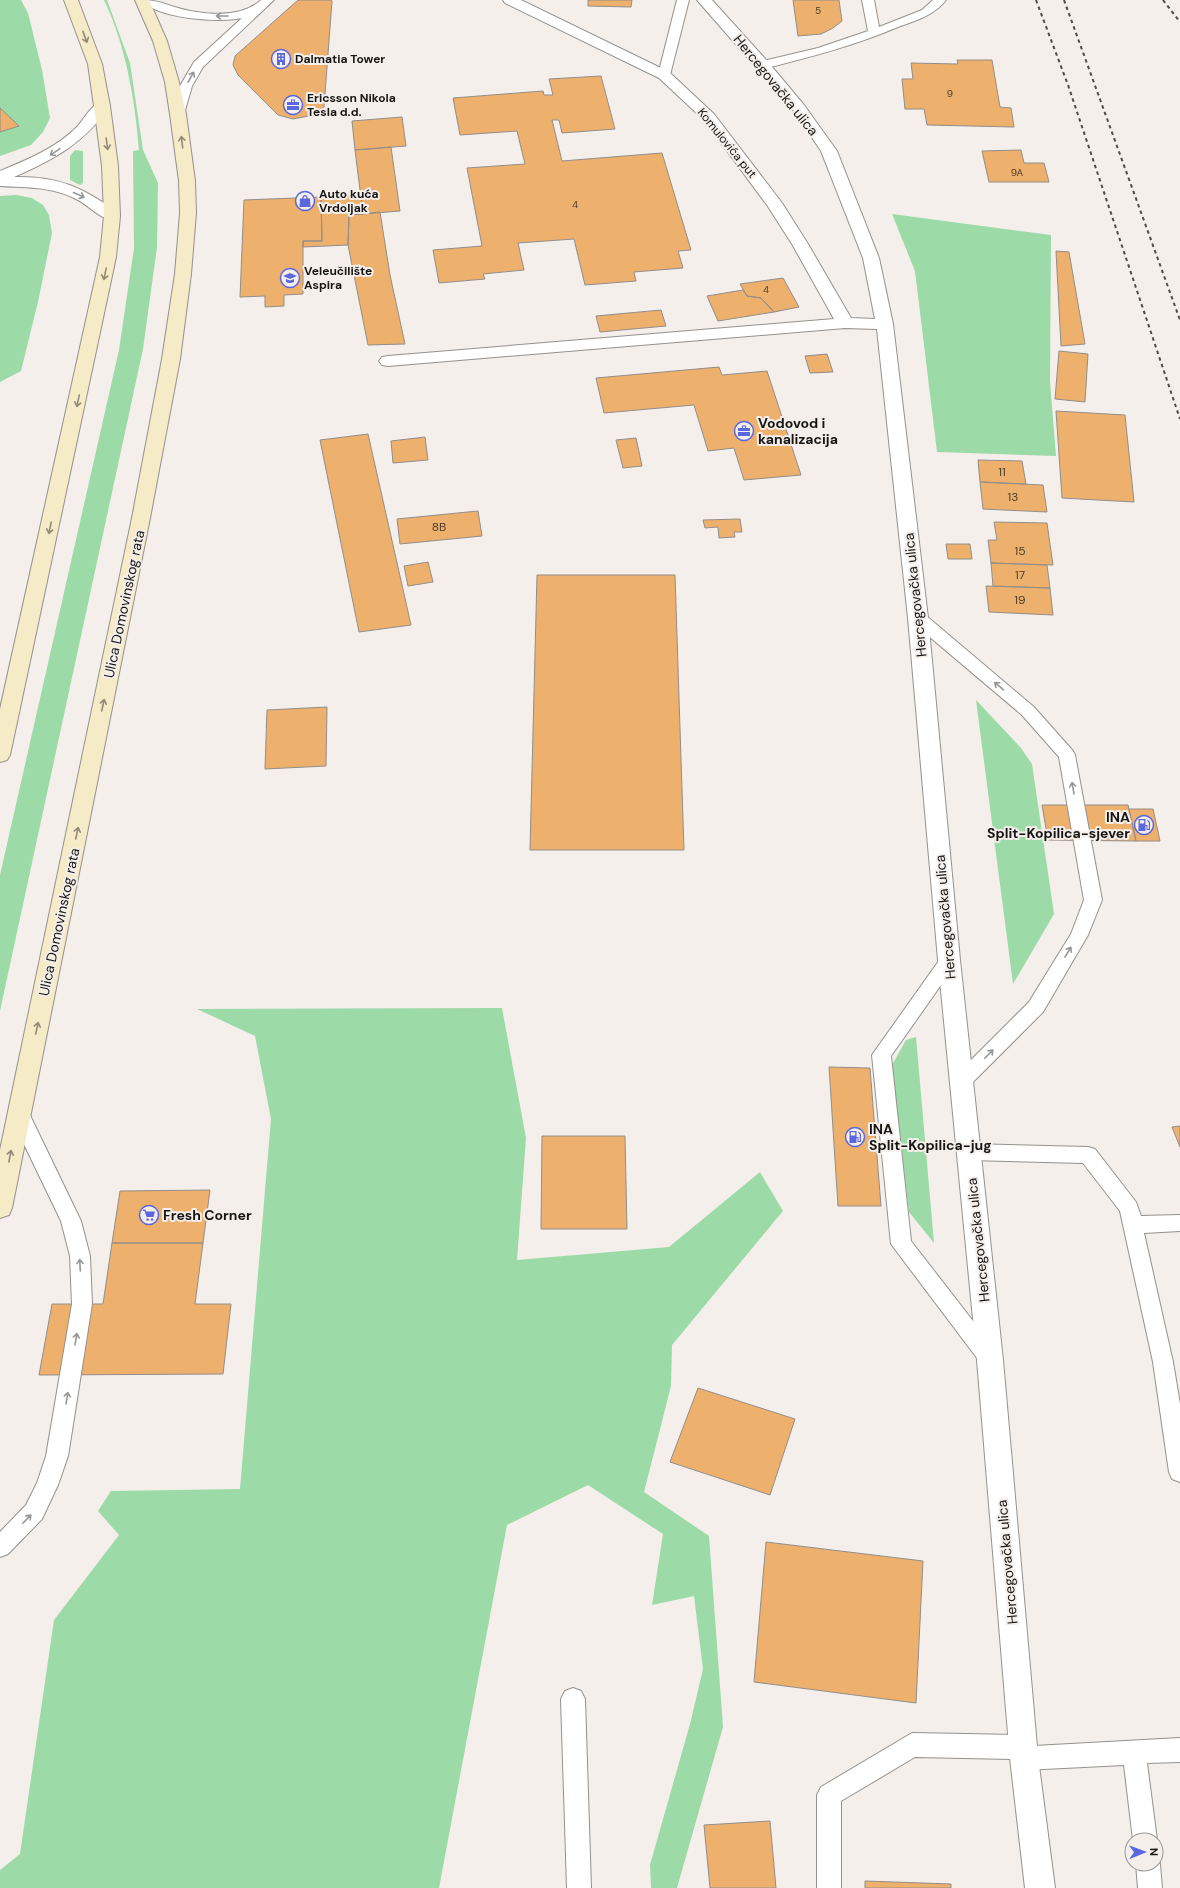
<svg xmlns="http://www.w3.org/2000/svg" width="1180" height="1888" font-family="'DM Sans',sans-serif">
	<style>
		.green { fill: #9cdaa7 }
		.building { fill: #edb06d; stroke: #928e8a }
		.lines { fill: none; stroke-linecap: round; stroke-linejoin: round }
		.lane-casing { stroke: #95918d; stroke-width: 2 }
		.street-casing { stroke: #95918d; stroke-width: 2 }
		.secondary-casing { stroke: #95918d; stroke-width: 2 }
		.lane { fill: #fff; fill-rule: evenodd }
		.street { fill: #fff; fill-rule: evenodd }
		.secondary { fill: #f5ebc7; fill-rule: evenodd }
		.rail { stroke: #4e4c4a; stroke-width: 2; stroke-dasharray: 3.5 3.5; stroke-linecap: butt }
		.oneway { stroke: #969695 }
		.oneway2 { stroke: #918b76 }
		.labels { text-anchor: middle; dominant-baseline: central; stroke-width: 4; stroke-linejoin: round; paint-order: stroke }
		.far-number-label { font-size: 10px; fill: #4c3c2a }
		.far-poi-label { font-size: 12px; font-weight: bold; fill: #161513; stroke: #f4efeb; text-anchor: start }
		.far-street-label { font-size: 12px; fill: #161513; stroke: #f4efeb }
		.number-label { font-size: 12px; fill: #4c3c2a }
		.street-label { font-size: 14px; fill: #161513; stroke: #f4efeb }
		.poi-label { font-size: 14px; font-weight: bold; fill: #161513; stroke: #f4efeb; text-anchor: start }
	</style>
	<rect width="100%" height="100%" fill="#f4efeb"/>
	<!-- green -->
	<path class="green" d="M0 0H21L28 13 42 70 50 118 43 132 31 145 0 156Z
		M104 0H107L130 63 143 150 158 183 157 247 143 349 0 1011V875L119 350 134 248 133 151 139 150C135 100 126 46 104 0Z
		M75 150 83 151V183L80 185 70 180V156Z
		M16 195 32 198 43 205 49 215 52 233 38 302 21 371 0 382V196Z
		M892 214 1051 235 1050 382 1056 456 937 452 915 271Z
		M976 700 1021 748 1032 764 1054 914 1013 984Z
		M502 1008 526 1138 517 1260 669 1247 760 1172 783 1211 672 1345 671 1386 644 1492 709 1536 723 1727 677 1888H651L650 1865 690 1724 703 1669 694 1596 652 1605 663 1534 588 1485 507 1525 439 1888H0V1870L20 1854 54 1620 119 1535 98 1511 111 1491 240 1489 271 1119 255 1036 197 1009Z
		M916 1037 934 1243 909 1212 892 1065 906 1040Z"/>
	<!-- building -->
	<path class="building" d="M298 0H331L332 1 324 107 314 115 293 119 278 115 238 75 233 65 235 56Z
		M588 0H632L631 7 588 6Z
		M793 0H839L842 21 833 28 821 34 798 36Z
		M957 60H992L1000 107 1011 108 1014 127 927 125 924 109H905L902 79H913L911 63 958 64Z
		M601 76 615 129 562 133 559 120H552L562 161 662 153 691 250 678 251 683 268 634 272 636 281 585 285 574 239 518 243 524 270 483 274 485 279 439 283 433 250 482 246 467 168 525 164 517 131 460 135 453 98 543 91 544 95H553L549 79Z
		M0 108 19 126 0 132Z
		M402 117 406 146 355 150 352 121Z
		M391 147 400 211 363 214 355 150Z
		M1021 150 1024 163H1044L1049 182H989L982 151Z
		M361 194 363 214 349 215 348 245 303 247V241H322L321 197Z
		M321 197 322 241H303V294L284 295V306L265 307V296L240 297 244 200Z
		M380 212 390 275 405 344 368 345 348 245 349 215Z
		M1056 251 1069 252 1085 344 1061 346Z
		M783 278 799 307 774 312 761 298 747 296 740 284Z
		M743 290 747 296 761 298 774 312 718 321 707 296Z
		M661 310 666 326 600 332 596 316Z
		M1059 351 1088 354 1085 402 1055 399Z
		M827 354 833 372 810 373 805 356Z
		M719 367 722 375 767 371 801 475 744 480 734 448 708 451 694 405 604 413 596 378Z
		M1056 411 1125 415 1134 502 1062 498Z
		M368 434 411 625 359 632 320 440Z
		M425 437 428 460 393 463 391 441Z
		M636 438 642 466 623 468 616 440Z
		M978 460 1022 461 1026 484 980 482Z
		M980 482 1043 485 1047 512 983 509Z
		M478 511 482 536 400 544 397 519Z
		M740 519 742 532H734L735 537 719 538 718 527 705 528 703 520Z
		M994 522 1047 523 1053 565 991 563 988 540H997Z
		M946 544H970L972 559H948Z
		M428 562 433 582 408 586 404 566Z
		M991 563 1047 565 1050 588 993 586Z
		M537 575H675L684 850H530Z
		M986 586 1050 588 1053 615 989 612Z
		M327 707 326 766 265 769 267 710Z
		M1042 805H1128L1136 841 1048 840Z
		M1129 809H1153L1160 841H1136Z
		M829 1067 870 1068 881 1206H838Z
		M1180 1126V1147L1172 1127Z
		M542 1136H625L627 1229H541Z
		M210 1190 203 1243H112L120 1191Z
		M112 1243H203L195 1304H231L223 1374 39 1375 52 1304H103Z
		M698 1388 795 1419 770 1495 670 1462Z
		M766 1542 923 1561 916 1703 754 1682Z
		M770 1821 776 1888H710L704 1825Z
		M865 1881 951 1884V1888H865Z"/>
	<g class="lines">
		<!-- lane casing -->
		<g class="lane-casing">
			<path id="lane" d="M142 0C158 0 164 4 178 8 203 15 241 19 261 0H274L203 67 192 86 184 114 178 118 172 114 180 86 194 62 242 18C221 23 156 19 142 0Z
				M677 0H689L670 75 664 79 658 75Z
				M862 0H874L879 27 922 10 933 0H946C935 15 915 21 898 27 853 46 810 57 763 69L757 65 759 62 818 48 868 31Z
				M918 613 924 614 1034 707 1073 751 1075 755 1102 900 1088 935 1043 1012 968 1087 961 1090 954 1087 952 1082 954 1077 1029 1002 1071 934 1084 900 1059 757 1022 715 912 622 910 618 912 614Z
				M949 953 955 955 958 960 955 965 891 1056 911 1241 997 1352 1000 1359 997 1366 990 1368 983 1366 891 1244 872 1055 943 955Z
				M19 1105 26 1107 81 1221 90 1256 92 1304 68 1456 58 1485 42 1519 8 1554 0 1557V1532L26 1505 37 1483 46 1456 72 1304 70 1256 61 1221 9 1113 12 1107Z
				M969 1144 1088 1147 1095 1149 1136 1202 1141 1216 1180 1215V1231L1144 1233 1173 1362 1180 1404V1482L1172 1479 1169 1472 1153 1362 1120 1211 1083 1163 969 1160 962 1158 959 1152 962 1146Z
				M573 1688 581 1691 585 1699 591 1888H567L561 1699 565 1691Z
				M912 1733 1023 1735 1031 1739 1034 1746 1180 1738V1762L1147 1763 1157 1840 1156 1843V1840H1133L1124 1765 1024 1770 1016 1766 1012 1759 915 1757 841 1801V1888H817V1795L821 1787Z
				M1156 1855 1160 1864 1162 1888H1138L1136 1864H1156Z"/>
		</g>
		<!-- street casing -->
		<g class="street-casing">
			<path id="street" d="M503 0H521L669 72 714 114 782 203 808 244 851 318 875 319 863 258 821 151 794 111 697 0H712L768 62 804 105 837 151 879 258 893 324 928 618 960 960 1003 1360 1038 1758 1055 1888H1025L1010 1758 977 1360 938 960 908 618 877 329 845 328 388 366 382 365 379 361 382 357 388 356 834 319 792 244 767 205 704 120 659 78 505 3Z
				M102 101 107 103 110 106C84 143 55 159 14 177 58 176 83 187 118 213L120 216 118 219C103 223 90 206 78 200 52 186 28 188 0 186V171C27 160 56 148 77 127 84 119 92 104 102 101Z"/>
		</g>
		<!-- secondary casing -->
		<g class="secondary-casing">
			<path id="secondary" d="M64 0H78L102 64 110 106 118 166 120 216 116 257 10 755 7 760 0 762V709L100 257 104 216 102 166 94 106 88 64Z
				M135 0H149L167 41 179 82 186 114 195 181 196 213 191 274 180 359 150 518 12 1208 9 1215 0 1218V1150L132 518 162 359 175 274 180 213 179 181 170 114 165 82 153 41Z"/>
		</g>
		<!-- lane -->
		<use href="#lane" class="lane"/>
		<!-- street -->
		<use href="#street" class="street"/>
		<!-- secondary -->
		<use href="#secondary" class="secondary"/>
		<!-- rail -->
		<path class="rail" d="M1036 0 1068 85 1180 419
			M1064 0 1180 320
			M1163 0 1180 22"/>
	</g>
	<!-- one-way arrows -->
	<defs><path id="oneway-shaft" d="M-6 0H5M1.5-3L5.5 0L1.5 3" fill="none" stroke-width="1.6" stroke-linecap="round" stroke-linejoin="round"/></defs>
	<g class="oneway">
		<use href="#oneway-shaft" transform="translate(222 16) rotate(-180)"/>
		<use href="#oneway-shaft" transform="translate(191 77) rotate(-60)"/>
		<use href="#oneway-shaft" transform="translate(55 152) rotate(146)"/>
		<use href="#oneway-shaft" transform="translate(79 195) rotate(24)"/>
		<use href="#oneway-shaft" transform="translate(999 686) rotate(-140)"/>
		<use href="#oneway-shaft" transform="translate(1073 788) rotate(-100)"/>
		<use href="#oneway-shaft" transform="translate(1068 952) rotate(-59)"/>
		<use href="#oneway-shaft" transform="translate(989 1054) rotate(-45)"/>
		<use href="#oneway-shaft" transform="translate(80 1265) rotate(-93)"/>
		<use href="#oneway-shaft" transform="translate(76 1339) rotate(-80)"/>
		<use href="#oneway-shaft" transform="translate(67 1398) rotate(-81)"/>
		<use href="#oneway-shaft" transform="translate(27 1519) rotate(-46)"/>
	</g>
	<g class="oneway2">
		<use href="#oneway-shaft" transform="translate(85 37) rotate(70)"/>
		<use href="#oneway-shaft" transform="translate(182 142) rotate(-97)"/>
		<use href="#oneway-shaft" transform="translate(107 144) rotate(82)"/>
		<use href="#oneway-shaft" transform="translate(105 274) rotate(102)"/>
		<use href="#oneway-shaft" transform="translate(78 401) rotate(102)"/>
		<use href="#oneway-shaft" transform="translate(50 528) rotate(102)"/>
		<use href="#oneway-shaft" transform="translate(103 705) rotate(-78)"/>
		<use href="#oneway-shaft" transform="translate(77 833) rotate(-78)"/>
		<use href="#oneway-shaft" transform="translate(37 1028) rotate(-78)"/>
		<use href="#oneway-shaft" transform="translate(10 1156) rotate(-79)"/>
	</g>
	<!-- icons -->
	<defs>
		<g id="building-ring" transform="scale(1)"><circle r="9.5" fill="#f4efeb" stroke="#5a67de" stroke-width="1.5"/><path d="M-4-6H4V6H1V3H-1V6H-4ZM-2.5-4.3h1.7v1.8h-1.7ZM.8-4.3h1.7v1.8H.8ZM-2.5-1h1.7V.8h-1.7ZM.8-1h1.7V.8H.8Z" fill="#5a67de"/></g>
		<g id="office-ring" transform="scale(1)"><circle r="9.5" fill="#f4efeb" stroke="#5a67de" stroke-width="1.5"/><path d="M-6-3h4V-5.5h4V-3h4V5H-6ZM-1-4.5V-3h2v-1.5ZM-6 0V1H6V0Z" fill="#5a67de"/></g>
		<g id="shop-ring" transform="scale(1)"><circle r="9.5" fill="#f4efeb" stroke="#5a67de" stroke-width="1.5"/><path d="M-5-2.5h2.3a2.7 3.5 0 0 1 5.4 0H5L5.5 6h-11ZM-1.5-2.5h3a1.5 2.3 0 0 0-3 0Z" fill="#5a67de"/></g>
		<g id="university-ring" transform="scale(1)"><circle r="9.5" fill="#f4efeb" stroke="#5a67de" stroke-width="1.5"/><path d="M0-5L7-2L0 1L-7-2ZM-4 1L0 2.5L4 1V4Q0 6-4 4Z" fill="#5a67de"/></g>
		<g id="fuel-ring" transform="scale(1)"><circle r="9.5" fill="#f4efeb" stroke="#5a67de" stroke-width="1.5"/><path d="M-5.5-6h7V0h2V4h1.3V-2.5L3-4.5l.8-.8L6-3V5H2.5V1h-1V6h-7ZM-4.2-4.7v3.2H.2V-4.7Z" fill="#5a67de"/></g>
		<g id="supermarket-ring" transform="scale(1)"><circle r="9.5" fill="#f4efeb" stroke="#5a67de" stroke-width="1.5"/><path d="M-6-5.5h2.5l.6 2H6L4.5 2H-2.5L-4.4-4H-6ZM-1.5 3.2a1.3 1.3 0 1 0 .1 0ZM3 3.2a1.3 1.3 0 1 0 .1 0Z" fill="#5a67de"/></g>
	</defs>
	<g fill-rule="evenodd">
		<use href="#building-ring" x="281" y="59"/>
		<use href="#office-ring" x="293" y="105"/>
		<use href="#shop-ring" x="305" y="201"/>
		<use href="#university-ring" x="290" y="278"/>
		<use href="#office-ring" x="744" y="431"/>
		<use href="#fuel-ring" x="1144" y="825"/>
		<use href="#fuel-ring" x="855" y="1137"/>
		<use href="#supermarket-ring" x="149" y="1215"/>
	</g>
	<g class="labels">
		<!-- far-number labels -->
		<g class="far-number-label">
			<text x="818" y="10">5</text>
			<text x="950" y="93">9</text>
			<text x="1017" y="172">9A</text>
			<text x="575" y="204">4</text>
			<text x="766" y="289">4</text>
		</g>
		<!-- far-poi labels -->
		<g class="far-poi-label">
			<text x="295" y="59">Dalmatia Tower</text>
			<text x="307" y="98">Ericsson Nikola<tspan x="307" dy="14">Tesla d.d.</tspan></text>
			<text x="319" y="194">Auto kuća<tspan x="319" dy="14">Vrdoljak</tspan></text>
			<text x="304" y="271">Veleučilište<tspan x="304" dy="14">Aspira</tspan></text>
		</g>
		<!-- far-street labels -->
		<g class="far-street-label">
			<text transform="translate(727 143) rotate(51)">Komulovića put</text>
		</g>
		<!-- number labels -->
		<g class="number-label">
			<text x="1002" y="472">11</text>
			<text x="1013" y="497">13</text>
			<text x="439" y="527">8B</text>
			<text x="1020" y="551">15</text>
			<text x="1020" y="575">17</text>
			<text x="1020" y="600">19</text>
		</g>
		<!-- street labels -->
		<g class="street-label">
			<text transform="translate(776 85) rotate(51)">Hercegovačka ulica</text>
			<text transform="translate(915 595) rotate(-96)">Hercegovačka ulica</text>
			<text transform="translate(124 604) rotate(-78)">Ulica Domovinskog rata</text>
			<text transform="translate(945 917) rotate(-95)">Hercegovačka ulica</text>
			<text transform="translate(59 922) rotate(-78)">Ulica Domovinskog rata</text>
			<text transform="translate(978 1240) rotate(-96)">Hercegovačka ulica</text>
			<text transform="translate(1007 1562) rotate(-95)">Hercegovačka ulica</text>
		</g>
		<!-- poi labels -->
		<g class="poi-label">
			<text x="758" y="423">Vodovod i<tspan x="758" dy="16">kanalizacija</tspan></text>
			<text x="1130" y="817" text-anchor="end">INA<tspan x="1130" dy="16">Split-Kopilica-sjever</tspan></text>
			<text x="869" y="1129">INA<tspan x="869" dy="16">Split-Kopilica-jug</tspan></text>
			<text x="163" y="1215">Fresh Corner</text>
		</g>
	</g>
	<!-- north arrow -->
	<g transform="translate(1144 1852) rotate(89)"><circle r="19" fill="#f4efeb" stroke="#9b9895"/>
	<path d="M0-3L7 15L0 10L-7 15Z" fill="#5a67de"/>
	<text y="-6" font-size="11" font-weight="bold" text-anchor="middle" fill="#161513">N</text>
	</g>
</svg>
